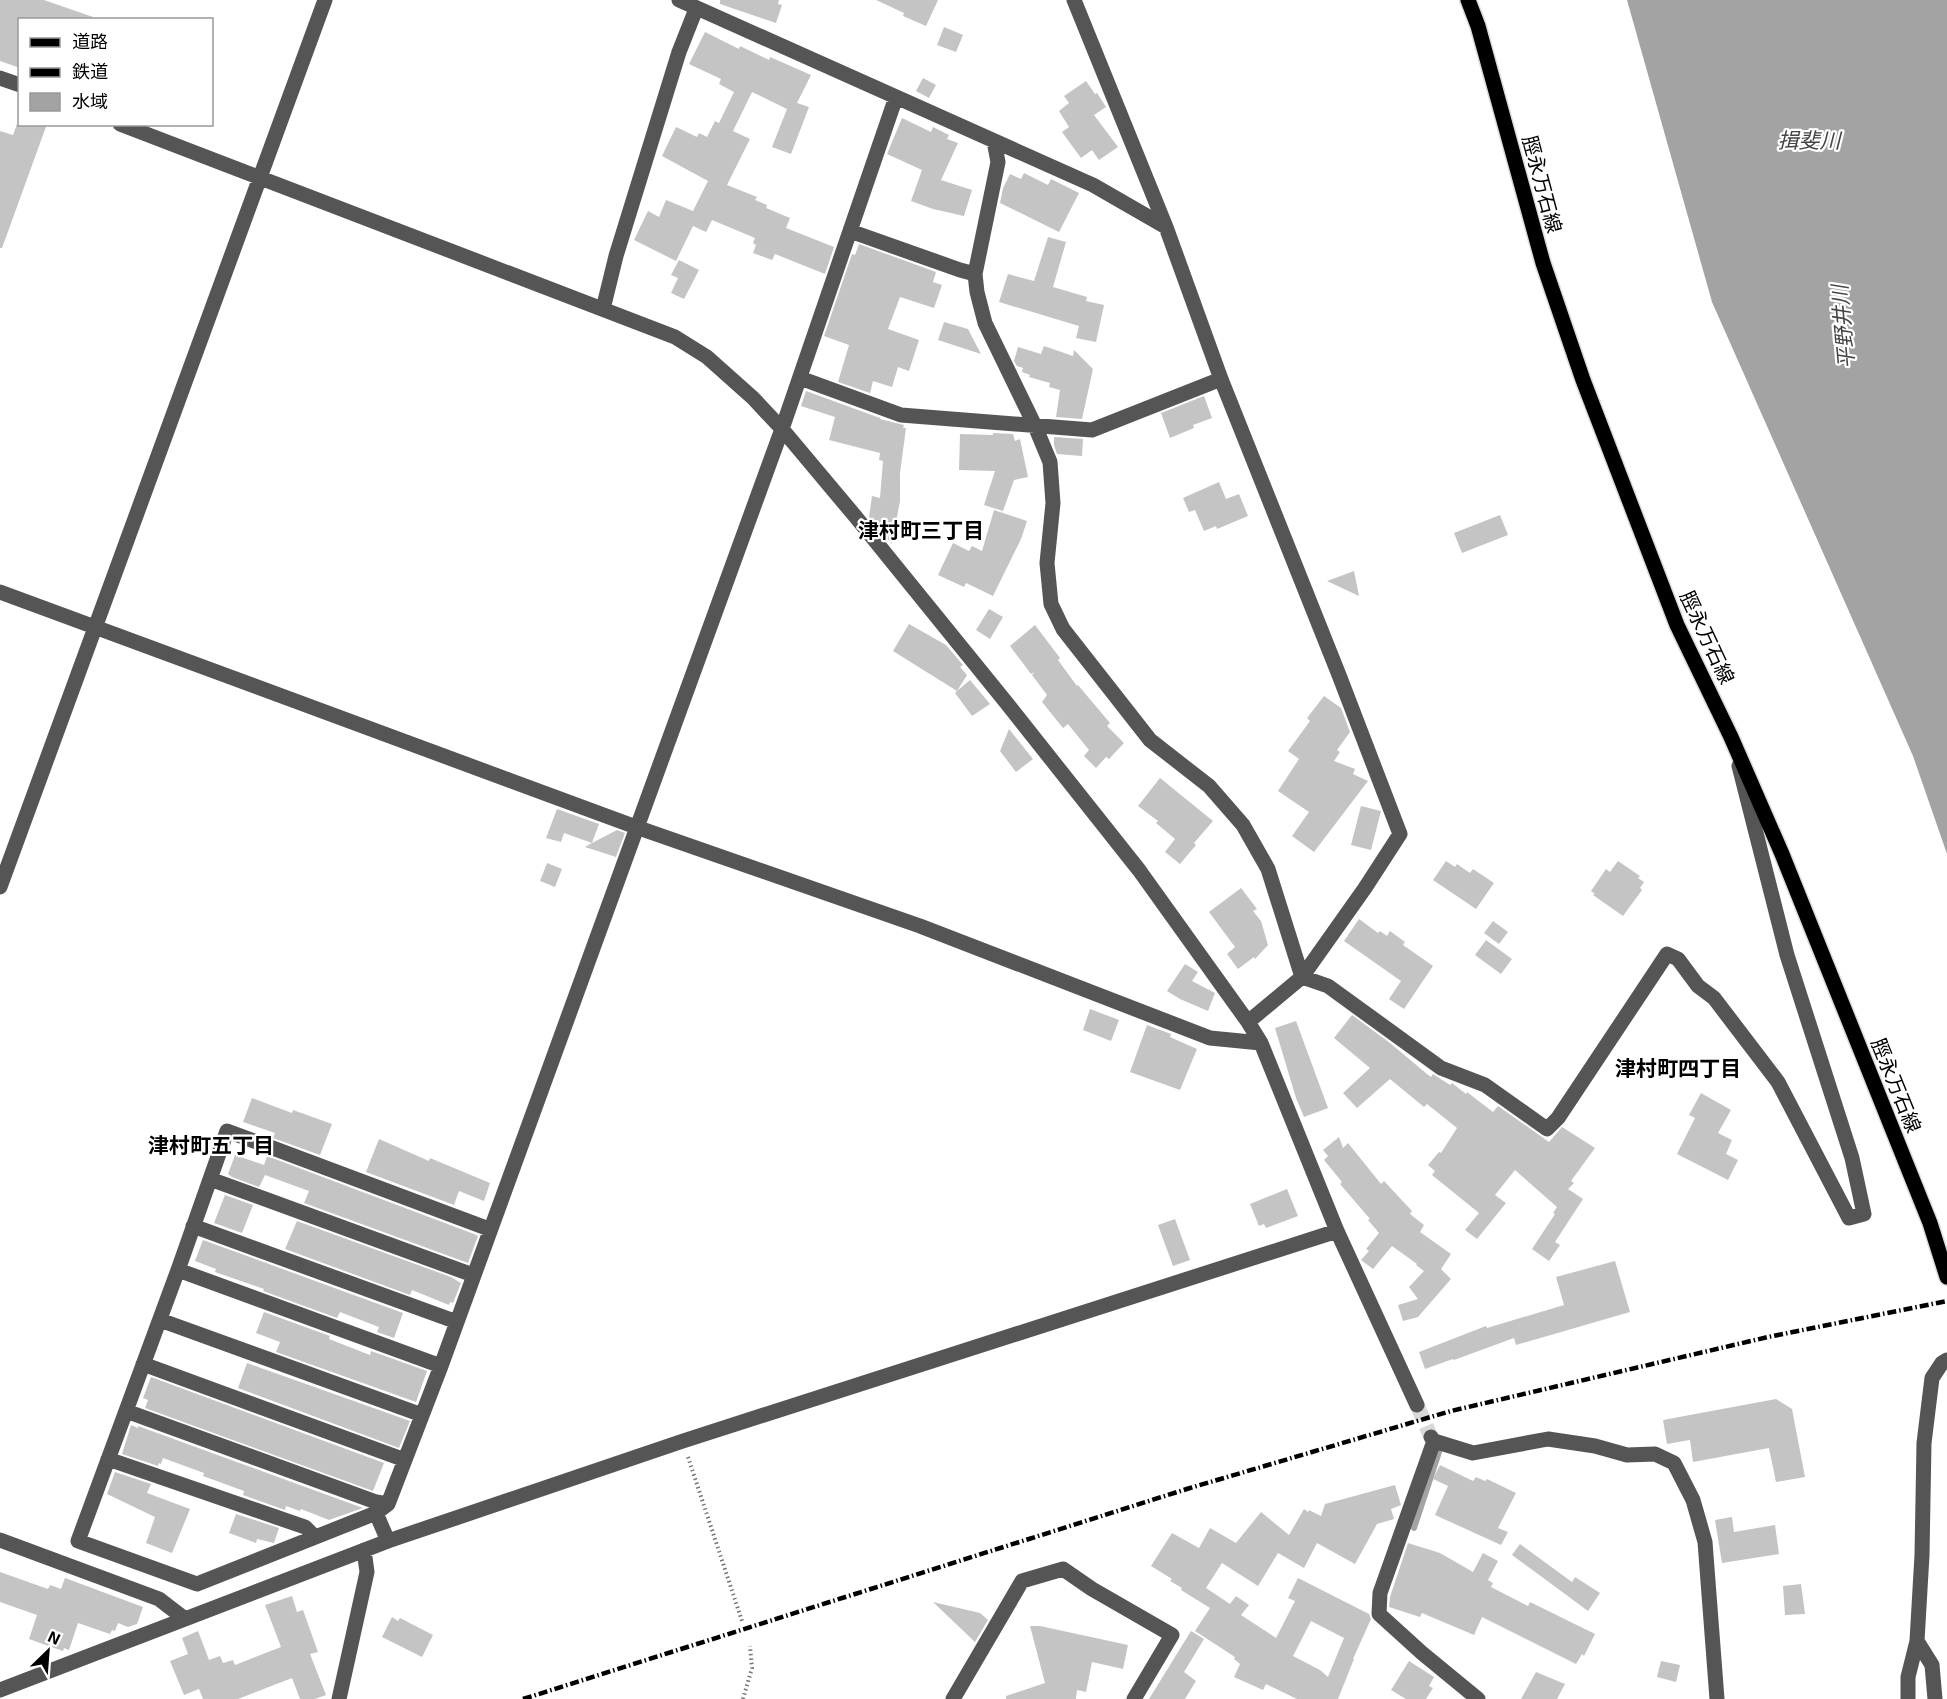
<svg xmlns="http://www.w3.org/2000/svg" width="1947" height="1699" font-family="'Exo 2','Noto Sans JP',sans-serif">
	<style>
		.water { fill: #a3a3a3 }
		.lines { fill: none; stroke-linecap: round; stroke-linejoin: round }
		.stream { stroke: #a3a3a3; stroke-width: 6 }
		.building { fill: #c4c4c4; fill-rule: evenodd }
		.minor-tunnel { stroke: #d9d9d9; stroke-width: 15; stroke-dasharray: 15 8; stroke-linecap: butt }
		.major-casing { stroke: #dbdbdb; stroke-width: 18 }
		.path { stroke: #777; stroke-width: 4; stroke-dasharray: 1.5 3; stroke-linecap: butt }
		.minor { stroke: #555; stroke-width: 15 }
		.major { stroke: #000; stroke-width: 15 }
		.rail { stroke: #000; stroke-width: 4.5; stroke-dasharray: 9 3 1.5 3; stroke-linecap: butt }
		.labels { text-anchor: middle; dominant-baseline: central; stroke-width: 4.5; stroke-linejoin: round; paint-order: stroke }
		.street-label { font-size: 20px; fill: #000; stroke: #fff }
		.water-label { font-size: 21px; font-style: italic; fill: #444; stroke: #fff }
		.neighbourhood-label { font-size: 21px; font-weight: bold; fill: #000; stroke: #fff }
	</style>
	<rect width="100%" height="100%" fill="#fff"/>
	<!-- water -->
	<path class="water" d="M1627 0H1947V854L1913 756 1712 302Z"/>
	<g class="lines">
		<!-- stream -->
		<path class="stream" d="M1414 1528 1440 1449"/>
	</g>
	<!-- building -->
	<path class="building" d="M0 0H44L93 17V20H20V68L0 61Z
		M720 0H779L778 4 782 5 776 23 720 4Z
		M876 0H938L926 26 903 16 904 13Z
		M944 27 963 35 956 52 937 45Z
		M705 32 739 49 740 46 769 60 770 57 811 75 797 103 809 107 791 154 772 147 787 109 752 92 733 131 750 139 727 185 757 197 755 200 767 205 766 208 790 218 786 228 834 247 825 274 775 254 772 260 753 253 756 245 753 243 755 238 712 220 706 232 693 226 676 261 634 240 648 211 659 217 666 200 693 211 708 181 662 156 676 127 697 137 699 133 707 137 715 121 719 123 734 92 719 84 721 79 689 64Z
		M923 78 936 85 929 98 916 91Z
		M1086 81 1095 94 1097 93 1106 107 1094 115 1118 147 1099 160 1092 150 1081 158 1062 132 1069 127 1059 111 1069 103 1064 96Z
		M902 118 931 132 933 127 949 135 947 139 958 143 941 180 972 190 964 216 933 209 911 201 922 170 887 154Z
		M17 124H47L2 248H0V131L13 135Z
		M1024 173 1048 185 1051 179 1079 193 1059 232 1000 203 1003 188 1010 174 1021 179Z
		M1048 237 1066 242 1053 287 1087 297 1086 301 1104 305 1096 342 1076 338 1079 326 999 302 1008 274 1034 281Z
		M859 244 936 272 933 282 942 285 934 308 900 297 888 329 919 340 909 371 898 367 892 387 873 381 870 393 838 382 849 345 824 336 852 254 855 255Z
		M679 260 699 270 684 299 671 293 678 278 671 275Z
		M944 322 968 329 981 354 938 340Z
		M1044 346 1073 356 1074 350 1093 369 1082 419 1056 417 1060 390 1049 387 1050 383 1029 377 1030 375 1022 372 1023 368 1017 366 1014 361 1018 347 1041 354Z
		M806 391 880 418V419L904 425 903 428H906L900 473V501L892 544 869 517 872 496 880 498 883 461 879 460 880 453 829 440 835 417 801 406Z
		M1204 396 1212 418 1193 425 1194 428 1170 438 1161 413Z
		M993 433 1013 434 1015 441 1020 439 1028 477 1014 480 1003 511 984 505 995 471 959 470 960 434 993 435Z
		M1054 437 1083 439 1082 456 1057 454 1054 445Z
		M1219 482 1226 499 1239 494 1248 516 1217 529 1216 526 1204 531 1195 510 1189 512 1183 498Z
		M994 510 1027 521 1021 539 993 596 966 583 964 587 938 575 953 543 969 551 972 546 982 551Z
		M1500 515 1508 535 1462 553 1454 533Z
		M1354 571 1359 596 1327 581Z
		M989 609 1003 617 990 639 976 630Z
		M909 624 946 645 963 665 960 667 967 675 957 691 970 680 990 704 972 716 955 693 957 691 893 651Z
		M1035 625 1060 658 1058 660 1077 686 1078 685 1110 723 1107 726 1124 743 1109 759 1106 757 1096 768 1084 756 1089 750 1068 724 1063 728 1042 702 1047 695 1032 675 1034 672 1031 674 1010 646Z
		M1324 696 1341 708 1350 732 1337 750 1340 752 1334 761 1355 769 1353 774 1368 781 1314 852 1292 836 1309 812 1278 791 1299 759 1288 751 1310 721 1307 718Z
		M1009 729 1033 759 1016 772 1000 751Z
		M1160 778 1213 821 1194 843 1196 845 1180 864 1165 852 1175 839 1156 823 1158 821 1138 806Z
		M1361 806 1381 811 1371 850 1351 845Z
		M557 809 599 824 592 843 617 830 625 833 616 857 585 847 592 843 564 833 561 842 546 838Z
		M1446 861 1455 867 1457 864 1470 873 1473 869 1494 883 1476 909 1433 880Z
		M1618 861 1640 876 1638 878 1644 882 1640 888 1642 890 1623 916 1593 895 1595 894 1591 891 1606 869 1610 872Z
		M547 863 562 869 555 887 540 881Z
		M1241 888 1257 909 1253 911 1261 921 1268 945 1255 959 1254 957 1238 969 1227 954 1235 947 1209 912Z
		M1359 919 1378 933 1380 931 1387 936 1390 931 1405 942 1403 945 1433 966 1404 1009 1389 999 1401 981 1344 941Z
		M1493 921 1508 932 1499 944 1484 933Z
		M1486 940 1512 959 1501 974 1475 955Z
		M1185 964 1198 972 1192 981 1215 993 1208 1011 1180 999 1167 991Z
		M1090 1009 1119 1020 1111 1041 1083 1030Z
		M1352 1015 1390 1043 1427 1074 1431 1077 1433 1074 1450 1085 1452 1083 1466 1094 1467 1092 1493 1112 1498 1106 1549 1142 1562 1127 1595 1148 1571 1181 1574 1183 1568 1189 1583 1199 1555 1242 1560 1245 1549 1261 1532 1249 1555 1214 1553 1213 1557 1207 1515 1170 1495 1195 1506 1203 1477 1239 1465 1230 1479 1213 1432 1175 1435 1171 1428 1165 1439 1152 1441 1153 1457 1128 1427 1104 1424 1107 1390 1079 1357 1108 1343 1093 1370 1068 1334 1038Z
		M1296 1021 1328 1108 1304 1117 1296 1098 1275 1028Z
		M1147 1025 1171 1034 1170 1037 1197 1049 1180 1090 1130 1072Z
		M1701 1093 1731 1110 1718 1133 1732 1140 1726 1154 1738 1160 1728 1180 1677 1154 1695 1118 1689 1115Z
		M252 1098 292 1113 293 1110 332 1124 320 1155 273 1138 275 1133 243 1122Z
		M1339 1137 1343 1148 1348 1143 1381 1184 1384 1181 1412 1211 1410 1214 1424 1225 1420 1232 1451 1254 1441 1269 1451 1279 1418 1317 1403 1321 1398 1305 1418 1299 1409 1287 1424 1271 1416 1265 1417 1264 1392 1246 1373 1269 1361 1260 1369 1251 1366 1249 1379 1233 1368 1220 1370 1219 1340 1184 1342 1182 1324 1160 1328 1156 1323 1150Z
		M379 1139 429 1161 430 1158 490 1183 484 1201 459 1191 454 1205 366 1172Z
		M235 1155 264 1165 267 1156 474 1234 478 1236 468 1263 304 1203 309 1191 265 1175 259 1187 232 1177 228 1174Z
		M1287 1189 1298 1216 1266 1228 1264 1224 1259 1226 1250 1204Z
		M225 1195 253 1205 242 1233 214 1223Z
		M1175 1219 1190 1260 1173 1266 1158 1225Z
		M297 1221 451 1277 461 1283 453 1303 450 1302 449 1305 412 1290 410 1295 285 1249Z
		M203 1240 403 1313 394 1338 377 1332 379 1327 340 1312 337 1318 263 1291 264 1289 215 1272 216 1269 195 1261Z
		M1615 1261 1630 1312 1516 1345 1514 1338 1454 1360 1453 1359 1425 1369 1419 1352 1486 1326 1487 1328 1564 1305 1556 1277Z
		M264 1312 330 1336 329 1339 370 1355 371 1351 427 1371 416 1402 276 1352 280 1342 256 1333Z
		M247 1363 410 1421 399 1448 238 1388Z
		M151 1377 384 1463 373 1491 145 1408 148 1400 143 1398Z
		M1776 1399 1792 1409 1805 1477 1776 1482 1769 1448 1693 1462 1690 1440 1667 1444 1663 1420Z
		M131 1425 138 1428V1426L363 1508 329 1520 301 1509 300 1511 286 1506 285 1510 243 1495 244 1491 203 1476 204 1473 163 1458 161 1464 159 1463 158 1466 122 1454Z
		M1440 1465 1473 1481 1476 1477 1485 1481 1487 1479 1516 1493 1498 1528 1508 1532 1501 1545 1435 1515 1448 1486 1433 1479Z
		M115 1472 151 1484 147 1493 190 1509 172 1553 146 1543 155 1517 107 1494Z
		M1395 1485 1401 1505 1391 1509 1394 1519 1377 1524 1355 1564 1317 1543 1304 1568 1278 1553 1258 1586 1222 1563 1206 1588 1230 1604 1236 1596 1249 1605 1241 1615 1276 1638 1295 1601 1288 1598 1298 1578 1369 1614 1371 1619 1353 1659H1354L1338 1699H1297L1266 1684 1263 1690 1234 1677 1240 1664 1234 1659 1235 1657 1195 1631 1210 1608 1181 1590 1182 1588 1170 1581 1172 1579 1151 1566 1172 1533 1199 1548 1210 1528 1236 1543 1261 1512 1289 1535 1304 1509 1308 1512 1309 1510 1321 1516 1325 1504ZM1311 1621 1344 1638 1328 1677 1320 1670 1293 1656Z
		M236 1514 279 1528 274 1543 257 1539 256 1543 229 1533Z
		M1732 1517 1734 1532 1775 1525 1779 1554 1722 1563 1715 1520Z
		M1408 1543 1440 1553 1473 1572 1483 1553 1498 1561 1488 1580 1493 1583 1491 1587 1528 1606 1530 1602 1595 1634 1584 1656 1582 1654 1576 1664 1482 1617 1474 1635 1422 1613 1420 1617 1389 1607 1390 1597Z
		M1520 1544 1572 1582 1575 1577 1600 1593 1588 1611 1512 1555Z
		M0 1572 48 1589 50 1585 61 1589 65 1578 143 1607 137 1624 128 1627 118 1623 115 1631 112 1630 110 1634 78 1623 69 1650 64 1648 63 1651 29 1639 37 1615 0 1602Z
		M1801 1584 1805 1614 1785 1615 1783 1586Z
		M292 1596 297 1612 303 1610 318 1652 310 1654 326 1695 315 1699H300L292 1678 238 1699H203L199 1689 184 1695 170 1661 188 1654 182 1638 198 1631 209 1660 220 1656 223 1663 233 1660 235 1665 281 1647 265 1605Z
		M933 1602 980 1613 988 1620 975 1642Z
		M392 1617 398 1621 400 1618 433 1635 422 1657 382 1637Z
		M1030 1626H1040L1128 1645 1123 1669 1092 1662 1086 1692 1077 1690 1076 1699H1006V1696L1045 1683Z
		M1191 1631 1204 1639 1184 1672 1196 1681 1185 1699H1149Z
		M1409 1661 1434 1677 1429 1686 1433 1688 1426 1699H1406L1391 1690Z
		M1661 1661 1680 1665 1676 1682 1657 1677Z
		M1536 1672 1565 1684 1557 1699H1521Z"/>
	<g class="lines">
		<!-- minor-tunnel -->
		<path class="minor-tunnel" d="M1417 1405 1431 1437"/>
		<!-- major casing -->
		<g class="major-casing">
			<path id="major" d="M1468 0 1478 26 1543 263 1583 380 1677 625 1731 737 1782 854 1930 1223 1947 1277"/>
		</g>
		<!-- path -->
		<path class="path" d="M688 1457 742 1621
			M743 1699 752 1668 750 1646"/>
		<!-- minor -->
		<path class="minor" d="M679 0 1093 185 1166 227
			M1074 0 1166 227 1221 379 1339 675 1400 834 1365 888 1302 977 1248 1022
			M0 78 20 85
			M120 124 675 337 707 357 753 398 782 429 855 516 1005 701 1139 870 1248 1022 1261 1043 1337 1231 1417 1405
			M994 141 998 162 975 274 977 292 985 323 1035 426 1050 462 1053 503 1047 563 1051 604 1063 629 1150 740 1209 786 1243 825 1268 869 1302 977 1328 986 1441 1068 1485 1085 1547 1129 1558 1118 1667 954 1678 959 1698 986 1714 998 1778 1082 1849 1218 1864 1214 1852 1158 1787 955 1739 766
			M850 231 960 270 975 274
			M603 309 616 256 679 52 696 9
			M800 378 901 415 1092 430 1221 379
			M0 592 636 827 920 926 1210 1038 1261 1043
			M0 887 325 0
			M210 1179 473 1275
			M193 1226 457 1322
			M178 1270 441 1366
			M160 1320 422 1415
			M143 1364 405 1460
			M126 1411 376 1502 388 1504
			M1431 1437 1434 1441 1380 1593 1379 1614 1422 1653 1478 1699
			M1434 1441 1473 1453 1548 1439 1595 1446 1627 1455 1655 1454 1674 1463 1693 1500 1705 1542 1717 1699
			M108 1459 305 1527 315 1537
			M376 1513 197 1584 78 1541 178 1270 227 1131 489 1229
			M0 1540 159 1599 185 1619
			M388 1541 376 1513 388 1504 441 1366 782 429 896 97
			M1917 1641 1932 1665 1935 1699
			M0 1690 388 1541 683 1441 1337 1231
			M339 1699 367 1572 364 1550
			M953 1699 1022 1581 1063 1569 1092 1589 1172 1635 1134 1699
			M1908 1699V1677L1917 1641 1922 1555 1924 1443 1932 1378 1942 1363 1947 1360"/>
		<!-- major -->
		<use href="#major" class="major"/>
		<!-- rail -->
		<path class="rail" d="M523 1699 1190 1488 1451 1411 1768 1337 1947 1301"/>
	</g>
	<g class="labels">
		<!-- street labels -->
		<g class="street-label">
			<text transform="translate(1543 184) rotate(75)">脛永万石線</text>
			<text transform="translate(1708 637) rotate(65)">脛永万石線</text>
			<text transform="translate(1897 1085) rotate(68)">脛永万石線</text>
		</g>
		<!-- water labels -->
		<g class="water-label">
			<text x="1809" y="139">揖斐川</text>
			<text transform="translate(1842 327) rotate(-95)">平野井川</text>
		</g>
		<!-- neighbourhood labels -->
		<g class="neighbourhood-label">
			<text x="921" y="529">津村町三丁目</text>
			<text x="1678" y="1067">津村町四丁目</text>
			<text x="211" y="1144">津村町五丁目</text>
		</g>
	</g>
	<!-- legend -->
	<rect x="18" y="18" width="195" height="108" fill="#ffffff" stroke="#999999" stroke-width="1.5"/>
	<rect x="30" y="38" width="30" height="9" fill="#000000" stroke="#999999" stroke-width="1.5"/>
	<text x="72" y="48" font-size="18" fill="#000000">道路</text>
	<rect x="30" y="68" width="30" height="9" fill="#000000" stroke="#999999" stroke-width="1.5"/>
	<text x="72" y="78" font-size="18" fill="#000000">鉄道</text>
	<rect x="30" y="93" width="30" height="18" fill="#a3a3a3" stroke="#999999" stroke-width="1.5"/>
	<text x="72" y="108" font-size="18" fill="#000000">水域</text>
	<!-- north arrow -->
	<g transform="translate(48 1651) rotate(25)" stroke="#ffffff" stroke-width="4.5" paint-order="stroke">
	<path d="M0-4.5L10 22L0 15L-10 22Z" fill="#000000"/>
	<text y="-9" font-size="16" font-weight="bold" text-anchor="middle" fill="#000000">N</text>
	</g>
</svg>
